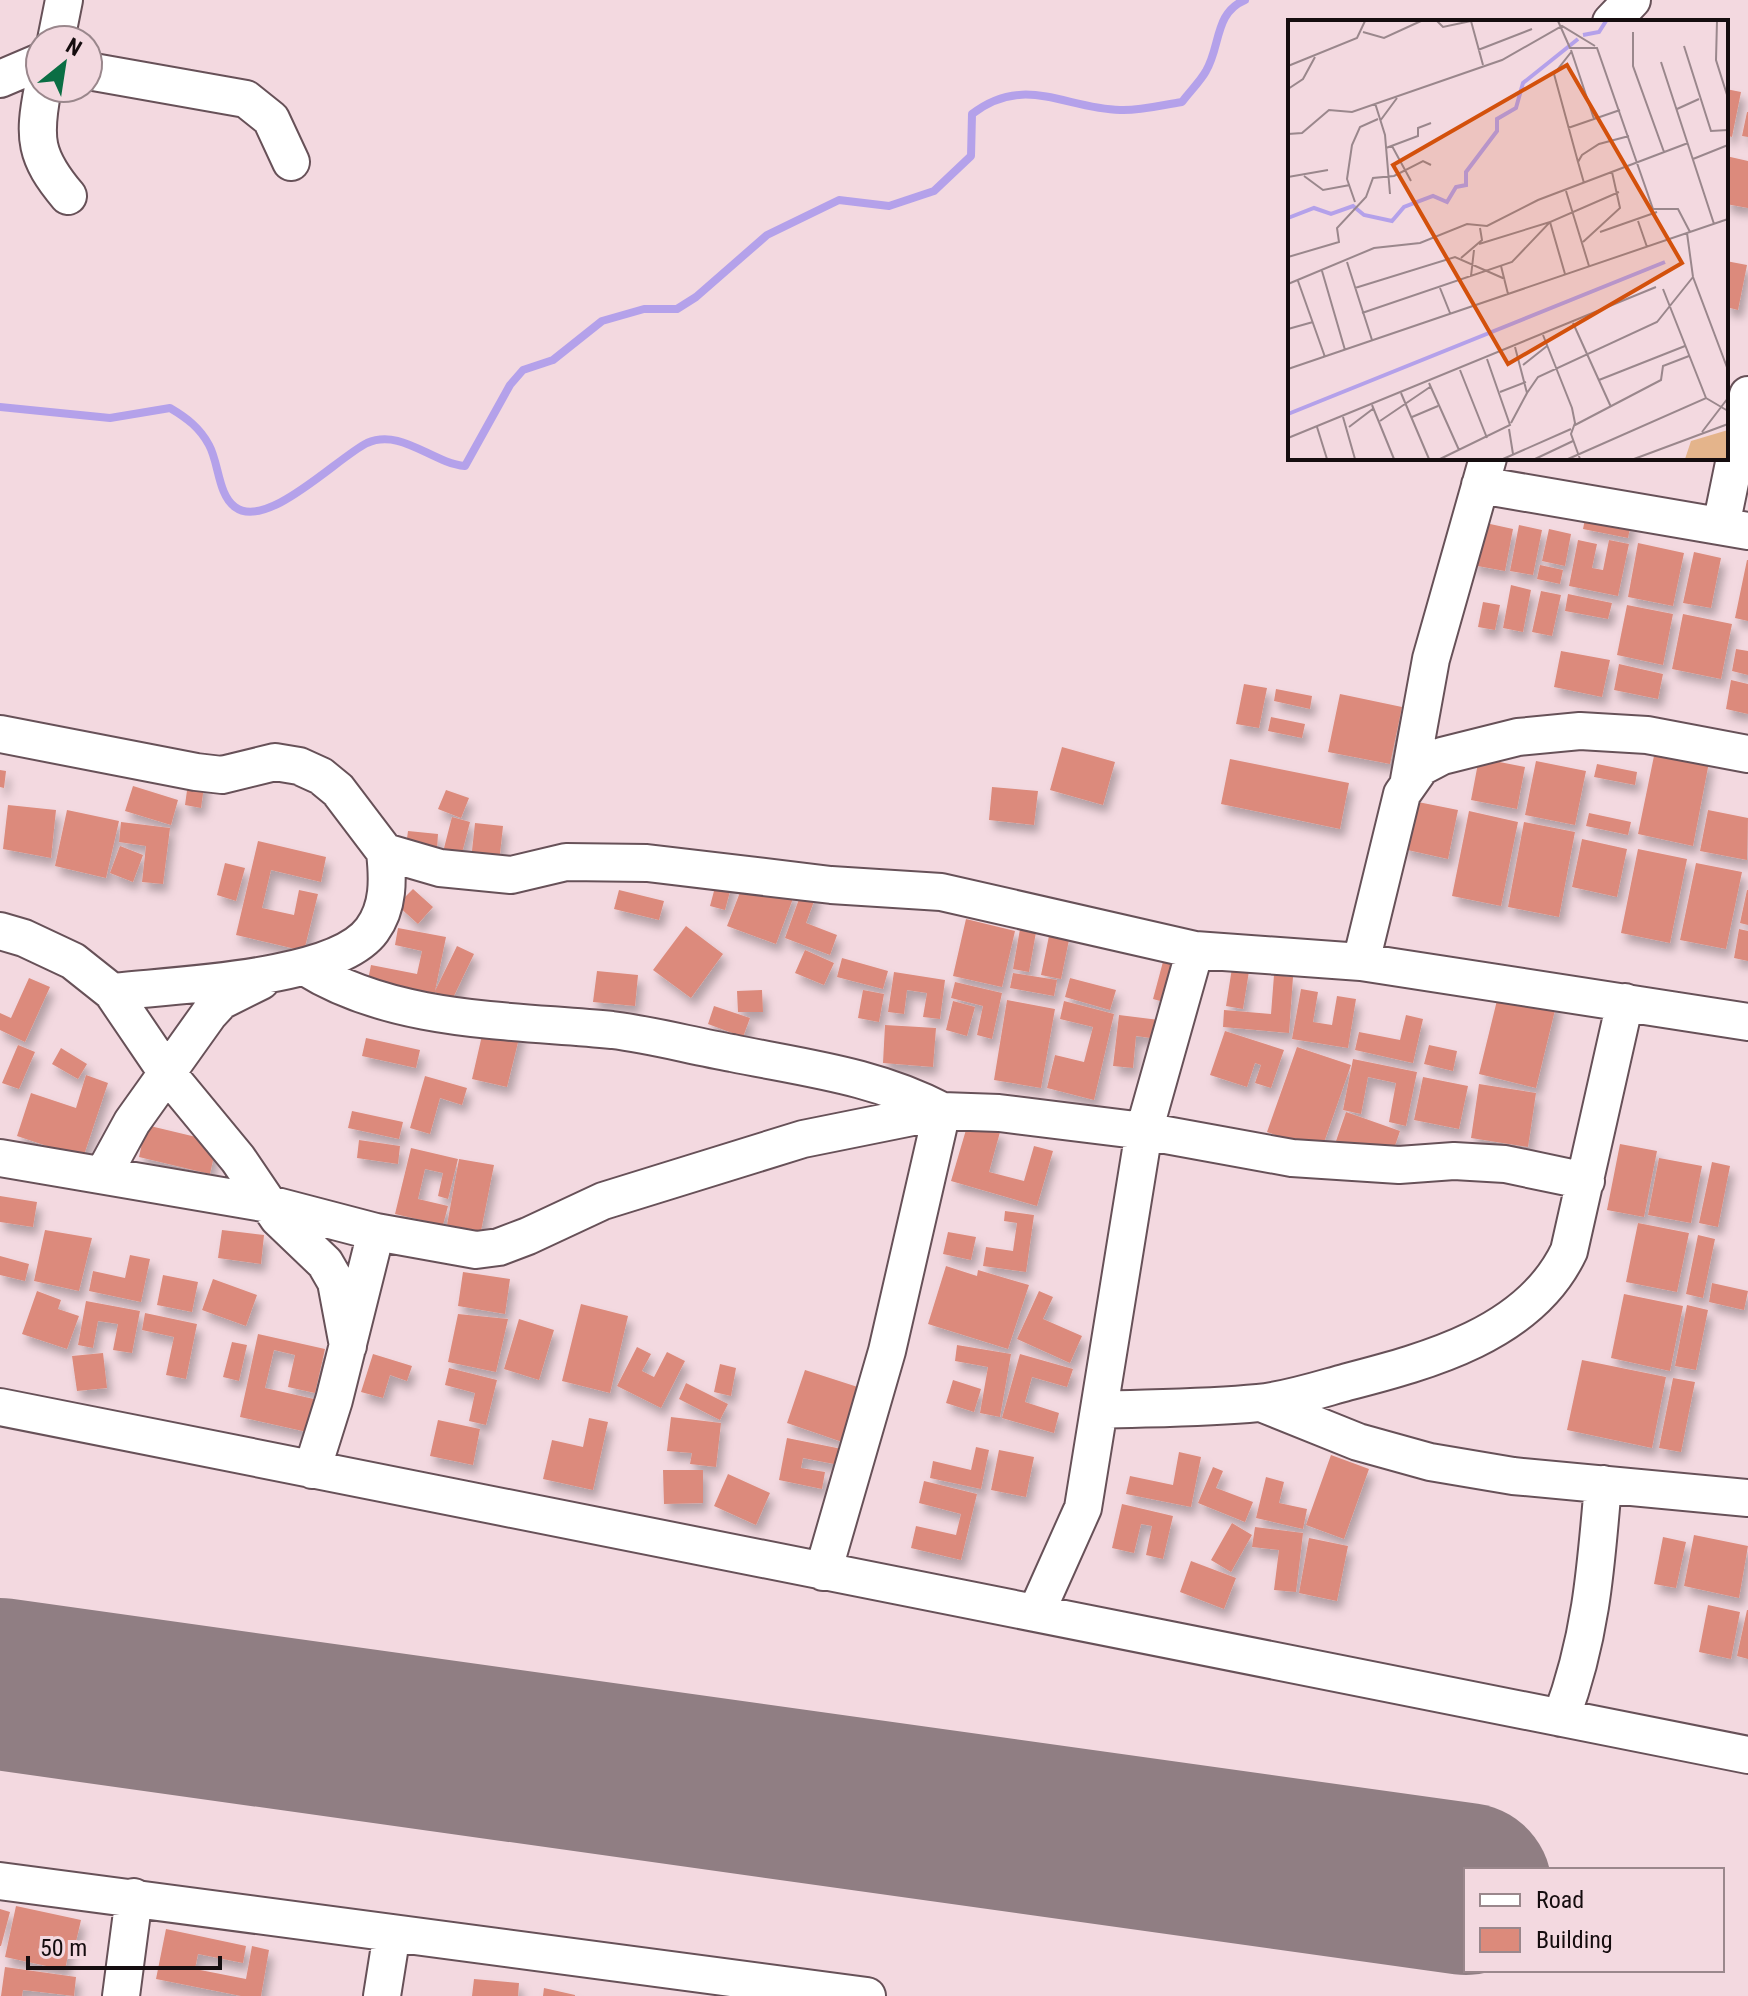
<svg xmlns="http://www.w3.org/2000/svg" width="1748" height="1996" font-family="'Roboto Condensed',sans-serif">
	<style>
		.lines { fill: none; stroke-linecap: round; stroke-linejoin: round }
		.stream { stroke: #b4a1ea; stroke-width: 8 }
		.runway { stroke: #907e83; stroke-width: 172 }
		.building { fill: #dc8a7b; filter: url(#shadow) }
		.minor-casing { stroke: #675158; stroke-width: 40 }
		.minor { stroke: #fff; stroke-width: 36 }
		.inset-river { fill: none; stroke: #b4a1ea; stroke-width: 4 }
		.inset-road { fill: none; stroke: #9a878c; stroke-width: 2 }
		.view { fill: #d3510c; fill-opacity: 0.15; stroke: #d3510c; stroke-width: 4 }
		.inset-edge { fill: none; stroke: #150d0f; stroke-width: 4 }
	</style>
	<defs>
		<filter id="shadow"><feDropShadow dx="4.5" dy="8" stdDeviation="4" flood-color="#0004"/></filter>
	</defs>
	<rect width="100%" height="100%" fill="#f3d9e0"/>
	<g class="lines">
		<!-- stream -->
		<path class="stream" d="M0 407 110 418 170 408C187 418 200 428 209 445 219 463 218 495 235 507 267 531 338 457 367 443 401 428 432 463 465 466L510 385 523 370 553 360 602 321 644 309H677L696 297 767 235 839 200 889 206 934 191 971 156 972 114C1024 74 1064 108 1120 110 1140 111 1162 105 1182 102 1189 92 1200 82 1206 71 1221 46 1214 13 1245 0"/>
		<!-- runway -->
		<path class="runway" d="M0 1684 1466 1889"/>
	</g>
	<!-- building -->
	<path class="building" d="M1726 89 1741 92 1732 137 1726 135Z
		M1747 112H1748V137L1742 136Z
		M1726 156 1748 161V208L1726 204Z
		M1726 261 1747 265 1738 310 1726 307Z
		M1587 509 1632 519 1628 538 1583 529Z
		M1481 522 1513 529 1505 571 1472 565Z
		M1519 525 1542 530 1533 575 1510 571Z
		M1549 529 1571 534 1565 566 1542 561Z
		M1578 540 1597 544 1592 568 1603 570 1609 540 1629 544 1618 596 1569 586Z
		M1638 543 1684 553 1673 606 1628 597Z
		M1694 552 1721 558 1711 608 1683 603Z
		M1747 560H1748V621L1735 618Z
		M1540 565 1563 570 1560 584 1537 579Z
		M1511 585 1531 590 1523 632 1503 628Z
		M1541 591 1561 595 1552 636 1532 632Z
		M1568 594 1612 603 1608 619 1565 611Z
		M1483 602 1500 605 1495 630 1478 627Z
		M1627 605 1673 614 1663 665 1617 655Z
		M1683 614 1732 624 1721 679 1672 669Z
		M1736 649 1748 651V675L1732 671Z
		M1561 651 1610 660 1602 697 1554 687Z
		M1619 664 1663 674 1658 699 1614 690Z
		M1731 680 1748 684V714L1726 709Z
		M1244 684 1267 688 1259 728 1236 724Z
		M1276 689 1312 696 1310 709 1274 701Z
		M1340 694 1402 707 1390 764 1328 752Z
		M1271 717 1305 724 1302 738 1268 731Z
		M1062 747 1115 762 1103 805 1050 790Z
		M1655 751 1709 762 1693 846 1638 834Z
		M1479 758 1525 767 1517 809 1471 800Z
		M1230 759 1349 783 1340 829 1221 804Z
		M1536 761 1586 771 1575 825 1525 815Z
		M1597 764 1637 772 1635 785 1594 777Z
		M0 770 6 771 4 788 0 787Z
		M189 776 205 779 201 808 185 805Z
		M133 786 178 800 171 825 125 811Z
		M992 787 1038 791 1034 825 989 820Z
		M446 790 469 798 461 818 438 809Z
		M1413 801 1458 810 1448 859 1403 849Z
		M8 805 56 810 51 858 3 849Z
		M67 810 119 821 106 878 55 866Z
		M1708 810 1748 818 1747 860 1700 851Z
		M1469 811 1518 822 1501 906 1452 896Z
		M1589 813 1631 822 1628 835 1586 826Z
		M452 817 470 822 461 857 443 852Z
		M121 822 170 828 163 884 142 882 146 846 119 842Z
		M1524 822 1575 832 1559 917 1508 907Z
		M475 823 503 826 499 863 471 860Z
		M408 831 438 834 437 849 406 846Z
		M1582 839 1627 849 1617 897 1572 887Z
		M258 841 326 857 321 882 271 870 262 908 294 915 299 890 318 894 304 951 236 935Z
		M120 846 143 855 133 882 110 873Z
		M1638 849 1687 859 1670 943 1621 933Z
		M225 863 245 868 236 901 217 895Z
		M1696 863 1742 872 1726 949 1680 940Z
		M718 876 733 880 725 910 710 906Z
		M744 882 795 893 776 944 727 926Z
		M803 888 817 893 806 923 837 935 830 955 785 938Z
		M413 889 433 907 418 924 397 905Z
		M619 890 664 901 659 920 614 909Z
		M1747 890H1748V925L1740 923Z
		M966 919 1015 931 1002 987 953 976Z
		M686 926 723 954 691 998 653 970Z
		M398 928 446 937 435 991 457 946 474 954 452 1000 435 992 434 999 367 985 371 965 417 974 422 951 395 945Z
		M1020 929 1036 932 1029 972 1013 969Z
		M1739 929 1748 931V961L1734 958Z
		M1050 931 1070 935 1061 979 1041 975Z
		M805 950 834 963 824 985 795 973Z
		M842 958 888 971 883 989 837 977Z
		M1164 958 1182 963 1171 1004 1153 999Z
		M1232 968 1249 971 1243 1009 1226 1006Z
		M597 971 638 975 635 1006 593 1002Z
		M894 972 945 980 940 1019 923 1017 927 993 907 990 904 1014 888 1012Z
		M1013 973 1057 980 1054 996 1010 988Z
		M1274 975 1293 977 1289 1033 1223 1027 1224 1010 1271 1014Z
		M29 978 50 987 25 1042 0 1030V1013L11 1018Z
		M1070 978 1116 990 1110 1010 1065 997Z
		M955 982 1002 993 992 1039 977 1035 983 1006 951 998Z
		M1500 988 1557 1002 1536 1088 1479 1074Z
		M1301 989 1318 992 1313 1022 1332 1025 1337 996 1356 999 1348 1048 1292 1039Z
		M762 990 763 1012H738L737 991Z
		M863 990 884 994 879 1022 858 1018Z
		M1007 1000 1055 1009 1041 1088 994 1080Z
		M953 1001 975 1007 967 1036 946 1030Z
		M1064 1001 1114 1014 1094 1100 1047 1088 1055 1055 1084 1062 1093 1027 1060 1019Z
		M714 1006 750 1018 743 1037 708 1024Z
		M1119 1015 1167 1021 1165 1040 1136 1036 1133 1068 1113 1066Z
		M1406 1015 1423 1019 1413 1063 1355 1050 1359 1032 1400 1040Z
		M486 1018 522 1026 507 1087 472 1079Z
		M885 1025 936 1028 933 1067 883 1063Z
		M1225 1031 1284 1050 1271 1088 1255 1083 1261 1065 1255 1063 1247 1087 1210 1075Z
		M366 1038 420 1050 416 1068 362 1056Z
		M18 1045 35 1052 19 1089 2 1083Z
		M1429 1045 1457 1051 1453 1071 1424 1064Z
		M1297 1047 1351 1065 1321 1151 1267 1132Z
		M61 1048 87 1064 78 1079 52 1064Z
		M1353 1059 1417 1072 1406 1126 1389 1122 1396 1083 1368 1077 1361 1114 1343 1110Z
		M86 1075 108 1083 83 1158 17 1136 31 1093 76 1108Z
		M425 1076 467 1088 462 1105 440 1098 430 1134 410 1128Z
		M1423 1077 1468 1086 1459 1129 1414 1120Z
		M1479 1084 1536 1093 1528 1147 1471 1138Z
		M352 1111 403 1122 399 1139 348 1128Z
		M1346 1112 1400 1131 1389 1163 1335 1144Z
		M968 1123 1000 1132 989 1172 1024 1181 1034 1146 1053 1151 1037 1206 951 1181Z
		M146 1125 217 1142 210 1174 139 1157Z
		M359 1140 400 1146 398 1164 357 1158Z
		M1620 1144 1657 1151 1644 1217 1607 1210Z
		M411 1148 458 1159 448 1199 438 1196 443 1173 425 1169 418 1199 448 1206 443 1225 395 1214Z
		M1659 1158 1702 1166 1691 1223 1648 1215Z
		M459 1159 494 1165 481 1231 447 1225Z
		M1712 1162 1730 1166 1718 1227 1699 1223Z
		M0 1196 37 1202 33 1227 0 1222Z
		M1005 1211 1034 1215 1026 1272 983 1266 986 1247 1013 1251 1017 1223 1004 1221Z
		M1638 1223 1689 1233 1677 1292 1626 1282Z
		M45 1230 92 1238 79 1291 34 1281Z
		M222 1230 264 1235 261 1264 218 1258Z
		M948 1232 976 1237 971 1260 943 1254Z
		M1698 1235 1715 1239 1703 1298 1686 1294Z
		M130 1255 150 1259 141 1302 89 1291 93 1271 125 1278Z
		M0 1256 29 1264 25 1281 0 1275Z
		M946 1266 977 1276 978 1270 1029 1285 1008 1349 928 1324Z
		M463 1272 510 1279 505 1314 458 1306Z
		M163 1275 198 1282 192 1312 157 1305Z
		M213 1279 257 1295 246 1326 202 1310Z
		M1712 1283 1748 1291 1744 1310 1709 1302Z
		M37 1291 61 1300 58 1309 79 1316 67 1349 22 1334Z
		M1039 1291 1053 1297 1043 1319 1082 1336 1070 1363 1017 1339Z
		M1624 1294 1683 1306 1670 1371 1611 1358Z
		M86 1301 140 1311 132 1353 113 1350 118 1324 98 1321 93 1348 78 1345Z
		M581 1304 628 1316 610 1393 562 1381Z
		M1687 1305 1708 1310 1696 1370 1675 1366Z
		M145 1313 197 1324 186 1379 166 1375 174 1337 142 1330Z
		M458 1314 508 1319 496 1372 448 1362Z
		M519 1319 554 1330 539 1380 504 1369Z
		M258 1334 325 1349 315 1393 288 1387 295 1355 274 1350 265 1388 314 1399 307 1432 240 1417Z
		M232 1342 247 1345 239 1381 223 1377Z
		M957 1345 1011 1354 1000 1417 980 1413 988 1367 955 1361Z
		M637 1347 651 1354 642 1371 654 1377 667 1352 685 1361 661 1408 617 1386Z
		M103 1353 107 1388 77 1391 72 1356Z
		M373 1354 412 1366 407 1381 390 1375 383 1398 361 1392Z
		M1020 1354 1073 1369 1067 1387 1032 1377 1025 1402 1059 1413 1054 1433 1002 1418Z
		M1582 1360 1666 1377 1652 1448 1567 1430Z
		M720 1364 736 1368 731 1396 714 1392Z
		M449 1368 497 1380 486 1425 469 1421 475 1393 445 1385Z
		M805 1370 867 1390 848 1444 787 1423Z
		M1673 1378 1695 1382 1681 1452 1659 1448Z
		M953 1380 981 1389 974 1412 946 1403Z
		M686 1383 728 1404 720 1420 679 1399Z
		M671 1417 721 1423 716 1467 690 1464 692 1453 667 1451Z
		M589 1418 608 1422 593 1490 543 1479 552 1440 583 1447Z
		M438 1420 480 1429 473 1465 430 1456Z
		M787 1438 842 1449 839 1465 803 1458 801 1468 825 1472 822 1489 779 1480Z
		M976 1447 989 1450 981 1489 930 1478 933 1461 971 1470Z
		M999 1450 1034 1457 1026 1497 991 1490Z
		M1179 1452 1201 1457 1191 1507 1126 1494 1130 1476 1173 1485Z
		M1331 1455 1369 1469 1344 1539 1306 1525Z
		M1213 1467 1223 1471 1216 1488 1253 1502 1245 1522 1198 1503Z
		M663 1470H703V1503L664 1504Z
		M728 1474 770 1493 756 1525 714 1506Z
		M1266 1477 1284 1482 1279 1503 1307 1509 1303 1529 1256 1518Z
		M924 1481 977 1494 961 1560 911 1548 916 1526 956 1535 961 1514 919 1503Z
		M1122 1504 1173 1516 1163 1559 1146 1555 1152 1526 1141 1524 1134 1553 1112 1548Z
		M1232 1523 1252 1535 1231 1572 1211 1560Z
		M1255 1527 1303 1533 1296 1592 1274 1590 1279 1550 1252 1547Z
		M1694 1535 1748 1546 1739 1598 1684 1586Z
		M1663 1537 1686 1542 1676 1588 1654 1584Z
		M1309 1538 1348 1546 1337 1601 1299 1593Z
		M1191 1561 1236 1578 1224 1609 1180 1592Z
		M1708 1605 1740 1612 1731 1659 1699 1652Z
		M1747 1610H1748V1659L1737 1656Z
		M16 1906 81 1920 75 1946 70 1945 65 1970 5 1957Z
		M0 1909 10 1912 1 1946H0Z
		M166 1929 246 1946 243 1963 198 1954 195 1969 246 1979 252 1946 269 1950 261 1996H241L156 1979Z
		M5 1967 76 1977 74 1996 23 1990 22 1996H1Z
		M474 1979 519 1983 518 1996H472Z
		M544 1988 575 1995V1996H543Z"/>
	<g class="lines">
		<!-- minor casing -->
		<g class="minor-casing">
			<path id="minor" d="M1611 22 1632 0
				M56 40 64 0
				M88 71 246 99 271 119 291 162
				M0 79 40 62
				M43 88C33 138 35 157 68 196
				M1480 485 1748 531
				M1721 526 1748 395
				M0 734 196 772 222 775 275 762 299 766 321 776 338 790 385 852 440 868 511 875 566 862 647 863 831 885 941 892 1195 950 1361 962 1748 1022
				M1409 780 1431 659 1488 458
				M0 931 24 938 73 961 112 992 167 1073 238 1159 278 1218 325 1263 336 1282 348 1346
				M1361 962 1402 794 1421 767 1442 756 1518 737 1580 731 1647 735 1748 754
				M305 967C394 1023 511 1020 612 1030 653 1035 692 1046 732 1053 805 1068 876 1076 942 1111L887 1351 823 1572
				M112 992C174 985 336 980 372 930 389 907 388 879 385 852
				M0 1158 269 1204 376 1232 476 1250 499 1247 528 1236 603 1201 803 1139 942 1111 999 1113 1144 1131 1292 1158 1399 1165 1454 1161 1505 1164 1586 1181
				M103 1175 132 1122 209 1014 221 1001 261 981
				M1261 1403 1358 1442 1430 1462 1513 1476 1748 1498
				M0 1407 1748 1755
				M1100 1410C1153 1408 1206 1408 1258 1403 1288 1400 1318 1390 1347 1382 1428 1361 1530 1334 1569 1251L1625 1002
				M312 1470 334 1400 376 1232
				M1036 1613 1083 1508 1144 1131 1195 950
				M1561 1718C1591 1638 1596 1568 1603 1484
				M0 1881 867 1996
				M121 1996 134 1897
				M382 1996 392 1933"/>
		</g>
		<!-- minor -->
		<use href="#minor" class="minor"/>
	</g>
	<!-- overview -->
	<g transform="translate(1288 20)">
		<rect width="440" height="440" fill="#f3d9e0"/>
		<path d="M440 410V439H397L403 421Z" fill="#e4b48b"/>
		<path class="inset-river" d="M295 15 311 12 318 1M0 198 26 188 43 194 65 186 76 195 104 201 116 187 145 176 159 182 168 167 178 165V152L209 111V99L228 88 235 63 290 19M0 394 377 242"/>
		<path class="inset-road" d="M149 1 155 7 183 1M183 1 195 45M270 1 282 28H309L365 189H390L402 212M429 1 428 40 440 78M75 12 96 18 133 1M345 12V46L376 132M396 26 423 111 440 110M190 30 244 9M283 30 306 99M284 31 266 54 290 142M373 42 426 204M0 46 69 18 77 1M0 69 15 59 27 37M87 83 97 115 102 174M389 89 411 79M92 101 109 78M280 108 332 90M0 114 14 113 41 90 64 92 214 40 274 6 307 26M104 126 123 161M98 128 130 116V108L143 103M405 139 440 125M16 156 35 170 62 165M0 157 40 150M296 163 290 142 294 135 311 124 341 116M278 171 301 246M67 182 59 159 64 125 72 107 90 99M350 201 359 227M312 212 369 192M399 213 405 257 440 350M295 222 332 188 324 152M191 224 262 202 277 254M0 237 51 222 49 208 78 177 85 158 106 156 135 141 143 145M173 238 194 220 192 208M59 242 84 320M213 246 220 274M34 251 57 330M183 256 186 230M10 261 37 337M0 264 86 228 132 223 179 204 199 206 250 180 400 123M67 268 167 237 217 259M152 268 162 293M375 269 418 378M74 293 224 242 262 202 331 172M285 303 323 387M0 309 25 302M255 315 284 388 287 403 283 414 292 439M235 345 259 326M0 349 440 199M172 350 199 418M311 360 397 326M141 363 171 430M212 372 238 362M113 373 141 439M239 373 250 357 369 302 405 257M84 385 106 439M55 397 67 439M124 397 150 386M92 401 142 367M223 403 239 373 227 327M287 405 373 360 375 346 401 336M29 407 39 439M61 407 86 388M221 409 225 434M414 412 440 378M0 418 368 267M152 439 222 405 199 339M215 439 283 409M247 439 285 421M280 439 418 378 440 391M346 439 440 404"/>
		<path class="view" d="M279 45 394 243 220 344 105 145Z"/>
		<rect width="440" height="440" class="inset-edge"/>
	</g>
	<!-- legend -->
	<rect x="1464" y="1868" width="260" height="104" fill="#f3d9e0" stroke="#9a878c" stroke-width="2"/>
	<rect x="1480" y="1894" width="40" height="12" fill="#ffffff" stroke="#9a878c" stroke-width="2"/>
	<text x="1536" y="1908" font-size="24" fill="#150d0f">Road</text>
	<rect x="1480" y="1928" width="40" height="24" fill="#dc8a7b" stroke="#9a878c" stroke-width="2"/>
	<text x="1536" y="1948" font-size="24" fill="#150d0f">Building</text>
	<!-- north arrow -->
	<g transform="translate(64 64) rotate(30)"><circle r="38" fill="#f3d9e0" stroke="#9a878c" stroke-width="2"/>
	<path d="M0-6L14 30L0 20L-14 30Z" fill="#0a6e44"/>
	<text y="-12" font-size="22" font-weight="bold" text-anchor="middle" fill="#150d0f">N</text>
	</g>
	<!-- scale -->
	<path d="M28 1956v12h192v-12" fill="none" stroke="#150d0f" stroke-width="4"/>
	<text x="40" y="1956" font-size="24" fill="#150d0f" stroke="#f3d9e0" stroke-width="6" paint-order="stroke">50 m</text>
</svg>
